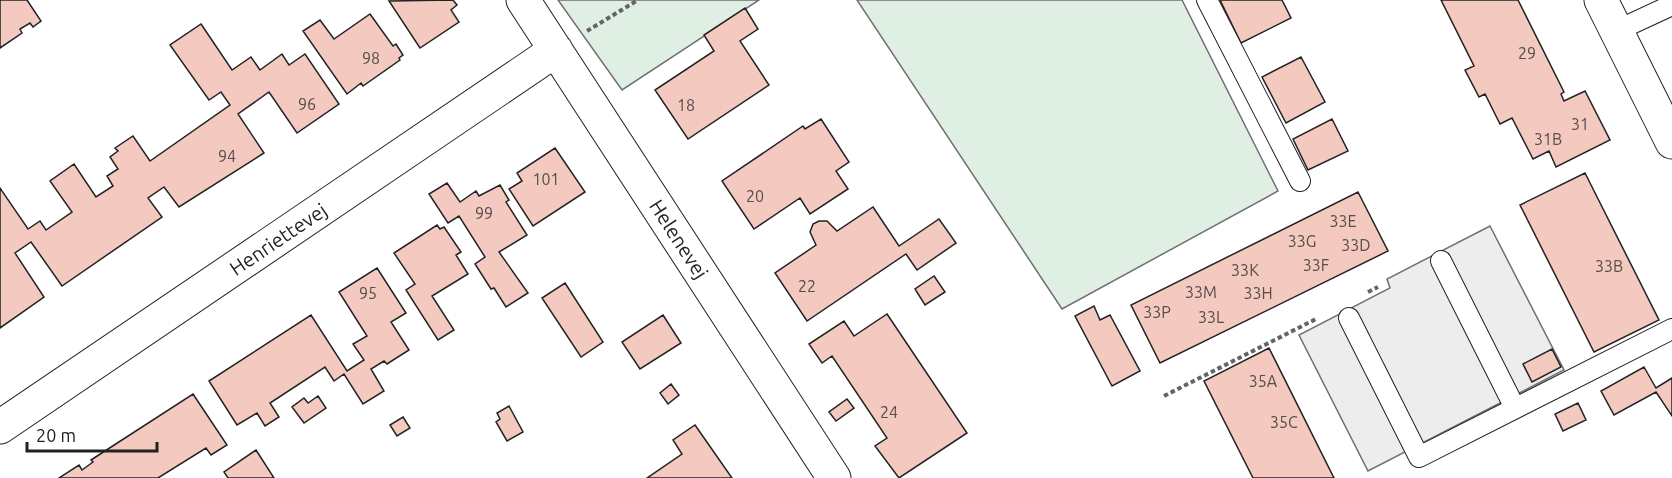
<svg xmlns="http://www.w3.org/2000/svg" width="1672" height="478" font-family="Ubuntu,sans-serif">
	<style>
		.green { fill: #e0efe3; stroke: #6f6f6f; stroke-width: 1.5 }
		.parking { fill: #ededed; stroke: #6f6f6f; stroke-width: 1.5 }
		.building { fill: #f3c9c0; stroke: #222; stroke-width: 1.5 }
		.lines { fill: none; stroke-linecap: round; stroke-linejoin: round }
		.lane-casing { stroke: #222; stroke-width: 22 }
		.street-casing { stroke: #222; stroke-width: 35 }
		.secondary-casing { stroke: #222; stroke-width: 35 }
		.path { stroke: #646464; stroke-width: 4; stroke-dasharray: 4.5 3; stroke-linecap: butt }
		.lane { stroke: #fff; stroke-width: 20 }
		.street { stroke: #fff; stroke-width: 33 }
		.secondary { stroke: #fff; stroke-width: 33 }
		.labels { text-anchor: middle; dominant-baseline: central; stroke-width: 4.5; stroke-linejoin: round; paint-order: stroke }
		.number-label { font-size: 16px; fill: #564c4a }
		.street-label { font-size: 20px; fill: #222; stroke: #fff }
	</style>
	<rect width="100%" height="100%" fill="#fff"/>
	<!-- green -->
	<path class="green" d="M558 0H759L622 90Z
		M857 0H1182L1278 191 1062 309Z"/>
	<!-- parking -->
	<path class="parking" d="M1490 226 1564 370 1368 471 1299 335 1390 288 1387 279Z"/>
	<!-- building -->
	<path class="building" d="M0 0H27L41 21 33 27 30 23 20 29 22 33 0 48Z
		M453 0 457 5 451 10 459 22 420 48 389 1Z
		M1220 0H1282L1291 18 1241 43Z
		M1441 0H1518L1564 92 1561 94 1564 101 1585 91 1610 140 1556 167 1549 151 1533 159 1512 118 1500 124 1485 94 1479 97 1465 70 1474 66Z
		M745 8 758 29 740 41 769 85 688 139 655 90 714 51 704 35Z
		M370 14 393 46 396 44 403 55 399 58 400 60 363 86 361 83 347 94 303 31 320 20 334 39Z
		M201 24 232 70 251 57 260 70 282 54 289 65 305 54 339 104 297 133 269 92 238 114 264 153 179 207 164 187 148 198 162 217 62 286 31 242 15 253 44 297 0 328V188L28 229 40 221 46 230 72 212 50 181 74 164 96 197 113 186 107 176 118 169 110 157 118 151 115 148 133 136 150 161 230 105 221 92 209 100 170 45Z
		M1301 57 1325 102 1286 123 1262 77Z
		M821 119 849 162 836 171 848 189 810 214 800 198 754 229 722 181 803 126 805 129Z
		M1332 119 1348 151 1308 170 1293 139Z
		M555 148 585 192 533 226 509 189 522 181 517 173Z
		M1585 173 1659 320 1594 352 1520 205Z
		M447 183 460 202 476 191 479 196 500 185 509 200 506 202 527 235 499 252 528 293 506 307 494 288 491 289 475 264 485 257 459 216 448 223 429 194Z
		M1358 192 1388 251 1160 363 1131 305Z
		M873 207 899 246 939 219 956 243 917 270 906 254 807 321 775 273 816 245 810 232 813 224 819 221H827L837 231Z
		M437 225 440 229 444 227 461 252 456 255 468 274 432 296 454 330 438 340 406 290 415 284 394 253Z
		M377 268 406 313 391 322 409 350 387 364 384 361 371 369 384 391 363 404 344 374 334 381 325 367 270 403 279 417 265 426 257 413 237 425 209 381 311 315 347 371 364 360 353 344 367 336 339 292Z
		M934 276 945 292 925 305 915 289Z
		M565 283 603 342 581 357 542 298Z
		M1094 306 1100 320 1110 315 1140 371 1112 386 1075 316Z
		M887 314 967 433 899 478 875 446 887 438 832 356 822 363 809 344 844 321 854 336Z
		M663 315 681 343 640 369 622 342Z
		M1269 348 1334 478H1253L1204 381Z
		M1552 349 1561 367 1532 382 1523 364Z
		M1644 367 1656 388 1672 378V416L1656 392 1614 415 1601 391Z
		M671 384 679 395 668 404 660 393Z
		M193 394 227 445 211 455 206 448 158 478H59L79 465 82 470 93 462 91 460Z
		M318 396 326 408 304 423 292 407 304 398 308 403Z
		M847 399 854 408 836 421 829 412Z
		M1578 403 1586 420 1563 431 1555 414Z
		M509 406 523 432 507 441 496 422 500 419 497 413Z
		M403 417 410 428 397 436 390 425Z
		M695 425 732 478H647L682 454 673 440Z
		M256 450 274 478H228L224 472Z"/>
	<g class="lines">
		<!-- lane casing -->
		<g class="lane-casing">
			<path id="lane" d="M1207 0 1300 181
				M1616 31 1672 5
				M1441 261 1515 408
				M1349 318 1419 457 1672 329"/>
		</g>
		<!-- street casing -->
		<g class="street-casing">
			<path id="street" d="M523 0 834 478
				M0 427 556 50"/>
		</g>
		<!-- secondary casing -->
		<g class="secondary-casing">
			<path id="secondary" d="M1601 0 1672 142"/>
		</g>
		<!-- path -->
		<path class="path" d="M587 31 638 0
			M1368 292 1378 287
			M1164 396 1316 319"/>
		<!-- lane -->
		<use href="#lane" class="lane"/>
		<!-- street -->
		<use href="#street" class="street"/>
		<!-- secondary -->
		<use href="#secondary" class="secondary"/>
	</g>
	<g class="labels">
		<!-- number labels -->
		<g class="number-label">
			<text x="1527" y="53">29</text>
			<text x="371" y="58">98</text>
			<text x="307" y="104">96</text>
			<text x="686" y="105">18</text>
			<text x="1580" y="124">31</text>
			<text x="1548" y="139">31B</text>
			<text x="227" y="156">94</text>
			<text x="546" y="179">101</text>
			<text x="755" y="196">20</text>
			<text x="484" y="213">99</text>
			<text x="1343" y="221">33E</text>
			<text x="1302" y="241">33G</text>
			<text x="1356" y="245">33D</text>
			<text x="1316" y="265">33F</text>
			<text x="1609" y="266">33B</text>
			<text x="1245" y="270">33K</text>
			<text x="807" y="286">22</text>
			<text x="1201" y="292">33M</text>
			<text x="368" y="293">95</text>
			<text x="1258" y="293">33H</text>
			<text x="1157" y="312">33P</text>
			<text x="1211" y="317">33L</text>
			<text x="1263" y="381">35A</text>
			<text x="889" y="412">24</text>
			<text x="1284" y="422">35C</text>
		</g>
		<!-- street labels -->
		<g class="street-label">
			<text transform="translate(278 239) rotate(-34)">Henriettevej</text>
			<text transform="translate(679 239) rotate(57)">Helenevej</text>
		</g>
	</g>
	<!-- scale -->
	<path d="M27 442v9h130v-9" fill="none" stroke="#222222" stroke-width="3"/>
	<text x="36" y="442" font-size="18" fill="#222222" stroke="#ffffff" stroke-width="4.5" paint-order="stroke">20 m</text>
</svg>
